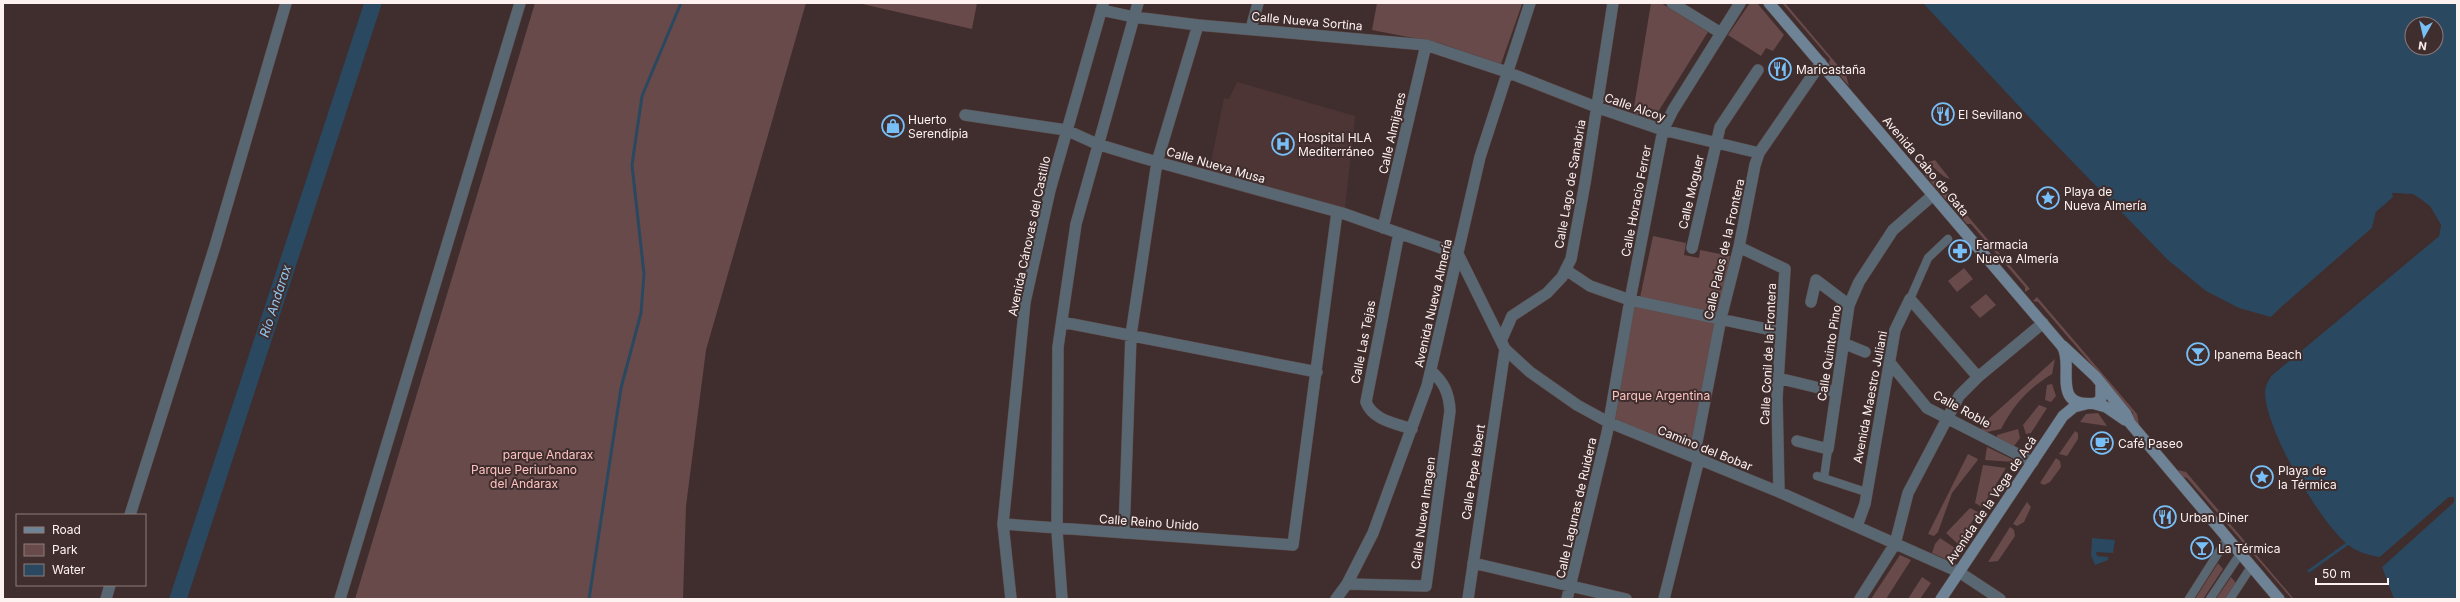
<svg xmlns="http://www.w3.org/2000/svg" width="2460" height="602" font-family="Inter,sans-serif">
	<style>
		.built { fill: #4e3535 }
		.green { fill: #694a4a }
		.water { fill: #2a4860; fill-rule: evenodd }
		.pier { fill: #3f2e2d }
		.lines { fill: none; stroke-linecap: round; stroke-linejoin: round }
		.stream { stroke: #2a4860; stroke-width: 3 }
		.river { stroke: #2a4860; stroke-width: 17 }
		.pedestrian-casing { stroke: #5e4d4c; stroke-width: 9 }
		.minor-casing { stroke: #5e4d4c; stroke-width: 12 }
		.secondary-casing { stroke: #5e4d4c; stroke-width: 12 }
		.pedestrian { stroke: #596772; stroke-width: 8 }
		.minor { stroke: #596772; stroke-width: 11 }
		.secondary { stroke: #6e8395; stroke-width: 11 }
		.labels { text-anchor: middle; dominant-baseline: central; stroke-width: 4; stroke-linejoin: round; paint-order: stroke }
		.street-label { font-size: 12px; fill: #fef2f1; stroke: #3f2e2d }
		.poi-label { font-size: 12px; fill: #fef2f1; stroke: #3f2e2d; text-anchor: start }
		.park-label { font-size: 12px; fill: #fec3c1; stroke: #3f2e2d }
		.water-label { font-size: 13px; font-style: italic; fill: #91c8f4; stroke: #3f2e2d }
	</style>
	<rect width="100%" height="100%" fill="#3f2e2d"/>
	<!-- built -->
	<path class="built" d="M1237 82 1355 116 1345 209 1209 172 1224 98 1229 99Z"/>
	<!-- green -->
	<path class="green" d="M535 3H806L706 350 686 506 683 599H355Z
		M858 3H977L972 29Z
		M1377 3H1519L1522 4 1501 64 1439 43 1372 30Z
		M1651 3H1661L1708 32 1653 120 1633 113Z
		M1750 3H1757L1784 35 1773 51 1766 48 1761 56 1728 35Z
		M1782 3H1785L1846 75 1849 86 1829 63 1830 59Z
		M1935 160 1950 179C1940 177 1936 166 1925 163Z
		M1924 174 1937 180 2030 289 2025 292V287L1971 224H1967Z
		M1653 236 1686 243 1684 255 1699 258 1700 250 1730 256 1692 452 1615 420 1634 306 1638 307Z
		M1964 268 1973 279 1957 292 1948 281Z
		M1986 294 1996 305 1980 318 1970 307Z
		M2037 297 2137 414 2139 425 2132 418 2133 413 2038 302 2033 301Z
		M2055 359 2052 374C2028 389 2015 403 2001 429L1987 432 1981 430 1985 422Z
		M2052 384 2056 396 2051 402 2045 400 2047 385Z
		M2039 405 2047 408 2031 433 2026 434 2023 425Z
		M2098 413 2107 426 2080 422 2086 414Z
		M2018 429 2020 438 2014 446 1997 438V435Z
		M2075 431 2078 433V439L2067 456 2059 454Z
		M1987 447 2012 459 2013 462 1985 460Z
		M1968 454 1978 459 1977 461 1952 493 1938 532 1934 536 1928 534Z
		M2056 458 2060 461 2061 467 2050 482 2044 485 2040 483Z
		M1983 465 2006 468 1982 507 1975 503Z
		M2178 470 2186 472 2294 599H2292L2187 478 2183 477Z
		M2027 502 2031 507 2024 522 2017 526 2013 524Z
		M1970 508 1978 512 1958 544 1946 533Z
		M2010 527 2014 530 2015 536 1998 561 1988 562Z
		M1940 538 1955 548 1948 560 1932 553 1935 544Z
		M1900 555 1911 560 1886 599H1871Z
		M2218 563 2223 569 2203 599H2195Z
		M1922 577 1931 583 1920 599H1908Z
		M2231 577 2236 583 2225 599H2216Z"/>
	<!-- water -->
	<path class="water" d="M1923 3H2457V599H2394L2382 567 2454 502V497H2449L2380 557C2368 555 2356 552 2346 543 2318 519 2266 430 2265 393 2265 386 2268 382 2271 376L2439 236 2441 225C2426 200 2422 194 2392 193L2394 197 2376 212 2372 228 2271 317 2239 308 2206 291 2168 260 2030 118ZM2412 24H2436V48H2412Z
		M2092 538 2115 540 2113 553 2096 552 2097 556 2108 557V560L2095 565 2091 555Z"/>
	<!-- pier -->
	<path class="pier" d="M2392 193 2413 194 2430 206 2441 225 2439 236 2271 376 2266 384H2264L2270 375 2437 235 2439 225 2428 208 2412 196 2395 194V199L2378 213 2373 230 2273 318 2271 317 2281 307 2372 228 2376 212 2393 197Z
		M2449 497H2454V502L2382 567 2381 565 2452 499 2380 559V557Z"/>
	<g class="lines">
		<!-- stream -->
		<path class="stream" d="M2309 571 2347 544
			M589 599 621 388 641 313 644 274 632 165 642 96 681 3"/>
		<!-- river -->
		<path class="river" d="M178 599 373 3"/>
		<!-- pedestrian casing -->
		<g class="pedestrian-casing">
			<path id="pedestrian" d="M1910 299 1928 258 1948 239
				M1817 476 1866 492
				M1824 478 1828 449
				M2189 599 2227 539
				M2210 599 2240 554
				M2230 599 2251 567"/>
		</g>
		<!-- minor casing -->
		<g class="minor-casing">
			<path id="minor" d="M1672 3 1721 33
				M1101 10 1134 17 1198 25 1426 45 1507 72 1596 107 1663 130 1759 153
				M1251 29 1258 3
				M965 115 1066 130 1097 144 1143 158 1342 213 1458 254 1505 349 1530 372 1577 405 1608 422 1779 492 1959 572 2000 599
				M1383 228 1426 45
				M1399 233 1366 402C1373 420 1394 423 1412 429
				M1739 247 1785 269 1777 398 1779 492
				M1692 248 1720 127 1758 70
				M1566 270 1590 286 1630 300 1781 332
				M1811 302 1816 280 1849 305
				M1062 322 1317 372
				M1501 341 1512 316 1547 293 1562 277 1571 259 1585 183 1613 3
				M1843 343 1865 352
				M1891 364 1927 408 2033 462
				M1778 378 1836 392
				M1797 441 1828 449 1849 305 1859 282 1893 230 1933 195
				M1694 457 1721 318 1739 247 1755 165 1759 153 1821 63
				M130 515 215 246 286 3
				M1003 524 1293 545 1337 212
				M1857 526 1865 504 1895 330 1910 299 1978 377
				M1124 533 1131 335 1157 162 1198 25
				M1473 563 1626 599
				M1347 584 1426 586 1450 411C1449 393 1444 382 1431 371
				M106 599 110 585
				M340 599 520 3
				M1011 599 1003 524 1025 302 1050 190 1103 4
				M1062 599 1057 531 1058 347 1076 224 1138 3
				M1336 599 1347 584 1373 533 1427 386 1480 157 1530 3
				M1468 599 1505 349
				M1567 599 1607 433 1630 300 1663 130 1673 110 1740 3
				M1664 599 1699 459
				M1860 599 1895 544 1908 493 1959 396 1978 377 2043 323"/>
		</g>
		<!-- secondary casing -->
		<g class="secondary-casing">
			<path id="secondary" d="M1769 3 2062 346C2075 365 2049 409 2096 403L2101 399V386
				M2063 346 2096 377 2126 414 2130 423 2279 599
				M2095 404 2106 407 2125 420
				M1941 599 2063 416 2074 407 2086 404"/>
		</g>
		<!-- pedestrian -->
		<use href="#pedestrian" class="pedestrian"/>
		<!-- minor -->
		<use href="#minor" class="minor"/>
		<!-- secondary -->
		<use href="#secondary" class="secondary"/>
	</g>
	<!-- icons -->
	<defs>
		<g id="restaurant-ring" transform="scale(1.15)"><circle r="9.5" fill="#3f2e2d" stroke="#78bff7" stroke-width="1.5"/><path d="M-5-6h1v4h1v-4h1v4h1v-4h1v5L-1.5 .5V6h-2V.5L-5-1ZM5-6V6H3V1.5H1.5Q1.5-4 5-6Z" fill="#78bff7"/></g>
		<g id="shop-ring" transform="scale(1.15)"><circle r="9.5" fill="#3f2e2d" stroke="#78bff7" stroke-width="1.5"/><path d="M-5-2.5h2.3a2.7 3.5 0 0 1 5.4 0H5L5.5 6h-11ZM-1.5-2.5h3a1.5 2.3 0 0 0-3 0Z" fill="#78bff7"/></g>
		<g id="hospital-ring" transform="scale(1.15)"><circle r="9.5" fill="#3f2e2d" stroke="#78bff7" stroke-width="1.5"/><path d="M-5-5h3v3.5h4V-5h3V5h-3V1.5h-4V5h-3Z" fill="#78bff7"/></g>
		<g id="sight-ring" transform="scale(1.15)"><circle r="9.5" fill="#3f2e2d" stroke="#78bff7" stroke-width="1.5"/><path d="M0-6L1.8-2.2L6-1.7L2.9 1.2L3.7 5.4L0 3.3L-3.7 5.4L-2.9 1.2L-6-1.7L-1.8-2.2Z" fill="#78bff7"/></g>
		<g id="pharmacy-ring" transform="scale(1.15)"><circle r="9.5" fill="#3f2e2d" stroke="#78bff7" stroke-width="1.5"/><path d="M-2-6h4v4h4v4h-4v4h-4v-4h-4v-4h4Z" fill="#78bff7"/></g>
		<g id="bar-ring" transform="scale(1.15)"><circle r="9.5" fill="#3f2e2d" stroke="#78bff7" stroke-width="1.5"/><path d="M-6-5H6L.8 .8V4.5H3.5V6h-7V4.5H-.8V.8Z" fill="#78bff7"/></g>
		<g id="cafe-ring" transform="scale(1.15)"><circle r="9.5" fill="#3f2e2d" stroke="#78bff7" stroke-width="1.5"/><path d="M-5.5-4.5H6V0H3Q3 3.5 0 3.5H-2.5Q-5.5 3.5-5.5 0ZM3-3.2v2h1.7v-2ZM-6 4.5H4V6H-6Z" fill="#78bff7"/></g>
	</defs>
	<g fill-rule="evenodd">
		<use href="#restaurant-ring" x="1780" y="69"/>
		<use href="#restaurant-ring" x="1943" y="114"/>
		<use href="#shop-ring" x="893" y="126"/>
		<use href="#hospital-ring" x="1283" y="144"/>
		<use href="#sight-ring" x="2048" y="198"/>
		<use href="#pharmacy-ring" x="1960" y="251"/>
		<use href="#bar-ring" x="2198" y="354"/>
		<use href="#cafe-ring" x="2102" y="443"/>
		<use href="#sight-ring" x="2262" y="477"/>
		<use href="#restaurant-ring" x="2165" y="517"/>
		<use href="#bar-ring" x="2202" y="548"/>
	</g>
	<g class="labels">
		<!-- street labels -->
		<g class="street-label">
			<text transform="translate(1307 21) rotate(5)">Calle Nueva Sortina</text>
			<text transform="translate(1635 107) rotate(19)">Calle Alcoy</text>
			<text transform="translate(1392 133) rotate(-77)">Calle Almijares</text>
			<text transform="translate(1216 165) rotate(16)">Calle Nueva Musa</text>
			<text transform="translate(1926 166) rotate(50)">Avenida Cabo de Gata</text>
			<text transform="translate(1570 184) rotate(-80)">Calle Lago de Sanabria</text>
			<text transform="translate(1691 192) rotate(-77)">Calle Moguer</text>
			<text transform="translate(1636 201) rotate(-79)">Calle Horacio Ferrer</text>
			<text transform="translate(1029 236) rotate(-78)">Avenida Cánovas del Castillo</text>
			<text transform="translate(1724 249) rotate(-77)">Calle Palos de la Frontera</text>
			<text transform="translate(1433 303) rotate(-77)">Avenida Nueva Almería</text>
			<text transform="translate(1363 342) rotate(-79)">Calle Las Tejas</text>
			<text transform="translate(1829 353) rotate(-81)">Calle Quinto Pino</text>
			<text transform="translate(1768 354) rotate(-87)">Calle Conil de la Frontera</text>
			<text transform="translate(1870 397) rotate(-79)">Avenida Maestro Juliani</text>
			<text transform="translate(1962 409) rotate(29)">Calle Roble</text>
			<text transform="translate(1705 448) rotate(22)">Camino del Bobar</text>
			<text transform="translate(1473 472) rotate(-81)">Calle Pepe Isbert</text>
			<text transform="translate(1991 500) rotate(-56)">Avenida de la Vega de Acá</text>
			<text transform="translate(1576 508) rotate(-77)">Calle Lagunas de Ruidera</text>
			<text transform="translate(1423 513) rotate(-82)">Calle Nueva Imagen</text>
			<text transform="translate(1149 522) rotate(4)">Calle Reino Unido</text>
		</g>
		<!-- poi labels -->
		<g class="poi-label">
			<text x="1796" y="69">Maricastaña</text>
			<text x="1958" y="114">El Sevillano</text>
			<text x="908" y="119">Huerto<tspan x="908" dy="14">Serendipia</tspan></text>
			<text x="1298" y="137">Hospital HLA<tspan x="1298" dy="14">Mediterráneo</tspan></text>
			<text x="2064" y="191">Playa de<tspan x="2064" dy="14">Nueva Almería</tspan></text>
			<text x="1976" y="244">Farmacia<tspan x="1976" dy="14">Nueva Almería</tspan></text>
			<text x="2214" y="354">Ipanema Beach</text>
			<text x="2118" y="443">Café Paseo</text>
			<text x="2278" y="470">Playa de<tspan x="2278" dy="14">la Térmica</tspan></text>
			<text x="2180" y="517">Urban Diner</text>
			<text x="2218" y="548">La Térmica</text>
		</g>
		<!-- park labels -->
		<g class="park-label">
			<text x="1661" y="395">Parque Argentina</text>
			<text x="548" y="454">parque Andarax</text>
			<text x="524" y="469">Parque Periurbano<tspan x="524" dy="14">del Andarax</tspan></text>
		</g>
		<!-- water labels -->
		<g class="water-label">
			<text transform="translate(275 301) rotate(-72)">Río Andarax</text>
		</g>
	</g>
	<!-- border -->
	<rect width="2460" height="602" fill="none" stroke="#fef2f1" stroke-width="8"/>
	<!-- legend -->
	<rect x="16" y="514" width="130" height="72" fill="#3f2e2d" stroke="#8b7c7b"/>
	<rect x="24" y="527" width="20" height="6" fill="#6e8395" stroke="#8b7c7b"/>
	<text x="52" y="534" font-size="12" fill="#fef2f1">Road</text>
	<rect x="24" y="544" width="20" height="12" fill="#694a4a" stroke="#8b7c7b"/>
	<text x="52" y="554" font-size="12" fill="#fef2f1">Park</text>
	<rect x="24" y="564" width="20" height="12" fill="#2a4860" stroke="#8b7c7b"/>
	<text x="52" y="574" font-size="12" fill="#fef2f1">Water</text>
	<!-- north arrow -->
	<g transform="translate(2424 36) rotate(188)"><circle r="19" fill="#3f2e2d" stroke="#8b7c7b"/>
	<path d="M0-3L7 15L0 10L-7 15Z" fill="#78bff7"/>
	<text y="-6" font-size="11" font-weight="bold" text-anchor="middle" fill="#fef2f1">N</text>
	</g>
	<!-- scale -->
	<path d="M2316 578v6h72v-6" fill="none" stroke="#fef2f1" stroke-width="2"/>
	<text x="2322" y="578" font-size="12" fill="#fef2f1" stroke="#3f2e2d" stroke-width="3" paint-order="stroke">50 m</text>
</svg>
